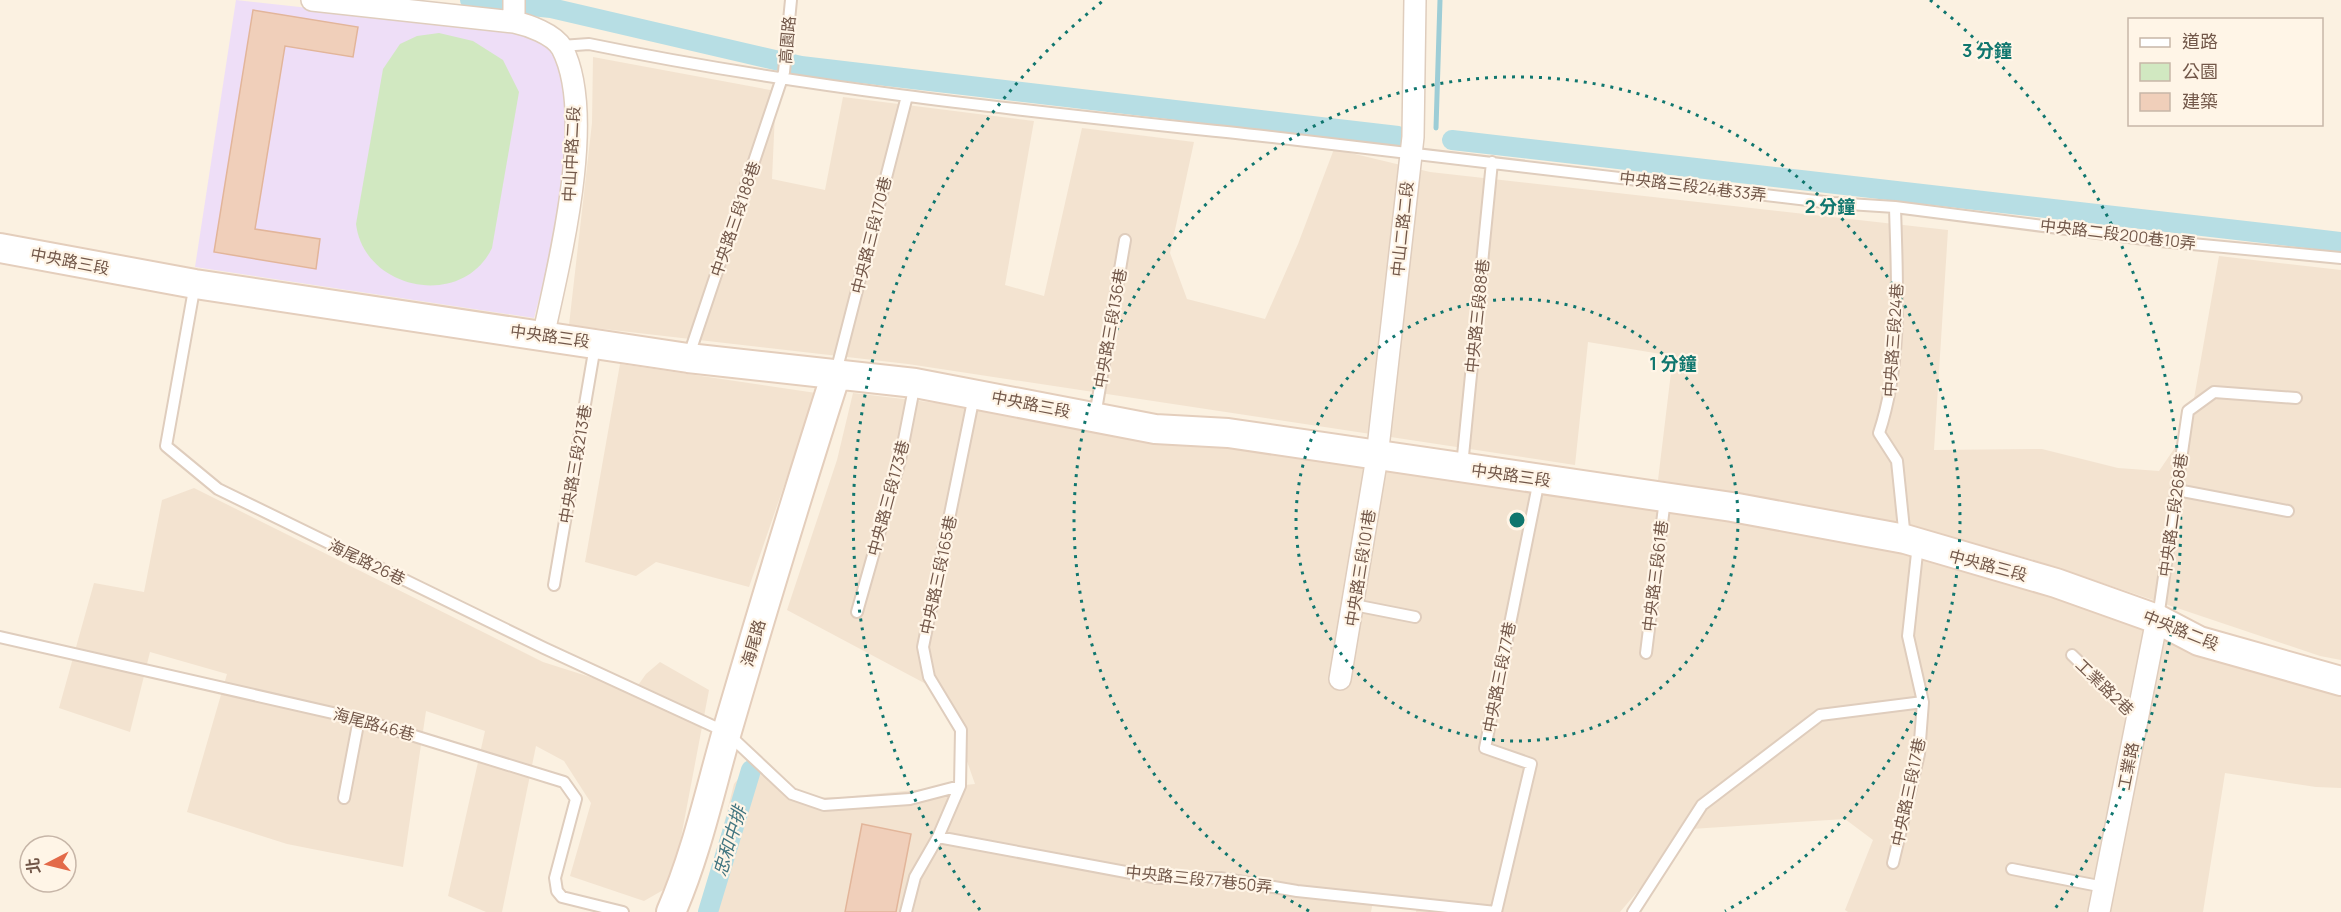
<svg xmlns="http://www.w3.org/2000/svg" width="2341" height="912" font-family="Manrope,'Noto Sans TC',sans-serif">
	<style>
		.residential { fill: #f3e3d0 }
		.education { fill: #eedef7 }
		.green { fill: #d1e8c1 }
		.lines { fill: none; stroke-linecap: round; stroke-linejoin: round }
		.stream { stroke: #9dcdd6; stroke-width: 5 }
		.canal { stroke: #b7dee4; stroke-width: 20 }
		.building { fill: #f0cfba; stroke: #e2b59a; stroke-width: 1.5 }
		.lane-casing { stroke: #dfcdbd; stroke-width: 14 }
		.street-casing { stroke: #dfcdbd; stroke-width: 24 }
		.secondary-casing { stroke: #e4cebc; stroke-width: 32 }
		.lane { stroke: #fff; stroke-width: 10 }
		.street { stroke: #fff; stroke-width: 21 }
		.secondary { stroke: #fff; stroke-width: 28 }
		.ring { fill: none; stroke: #0f766e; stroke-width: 3; stroke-dasharray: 3 6 }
		.labels { text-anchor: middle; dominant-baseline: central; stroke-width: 4.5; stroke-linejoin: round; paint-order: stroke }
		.street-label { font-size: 16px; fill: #725749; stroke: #fff5e7 }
		.water-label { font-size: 18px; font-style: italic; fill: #40747f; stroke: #fff5e7 }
		.centre { fill: #0f766e; stroke: #fff5e7; stroke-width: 3 }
		.ring-label { font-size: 18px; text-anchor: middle; font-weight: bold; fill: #0f766e; stroke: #fff5e7; stroke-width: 4.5; stroke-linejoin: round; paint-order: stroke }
	</style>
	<rect width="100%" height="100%" fill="#fbf1e1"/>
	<!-- residential -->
	<path class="residential" d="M593 57 776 91 772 179 825 190 843 97 1034 121 1005 285 1044 296 1082 128 1194 142 1170 253 1187 299 1265 319 1298 244 1334 149 1430 172 1948 230 1934 450 2042 449 2118 468 2159 471 2189 427 2219 256 2341 270V660L2320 656 2031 559 1887 522 1658 480 1673 356 1588 342 1575 465 908 364 569 325 592 123Z
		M620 364 816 393 749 587 656 562 636 576 585 562Z
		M853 393 1206 435 1883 541 2057 595 2341 692V788L2316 787 2225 773 2203 912H1848L1845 910 1873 840 1845 819 1691 829 1620 912H1416L1417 905 1373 902 1371 912H702L734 784 754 760 800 798 844 797 975 784 943 693 787 610 837 460Z
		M194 488 543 662 634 691 646 674 660 662 709 690 672 885 644 901 570 876 591 803 564 761 536 746 502 912H486L448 896 485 731 426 711 403 867 287 844 187 812 227 674 150 652 130 732 59 708 94 583 144 592 162 500Z"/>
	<!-- education -->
	<path class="education" d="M236 0 501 29 535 37 559 52 569 134 557 232 534 318 195 267Z"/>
	<!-- green -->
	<path class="green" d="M439 33 473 41 503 60 519 92 492 248C462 310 364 290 356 224L383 69 400 44 417 36Z"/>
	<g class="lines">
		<!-- stream -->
		<path class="stream" d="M1436 128 1440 0"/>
		<!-- canal -->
		<path class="canal" d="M470 0 551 8 801 66 1398 136
			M1452 140 2341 242
			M708 912 751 770"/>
	</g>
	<!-- building -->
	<path class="building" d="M253 10 358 27 353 57 285 46 255 229 320 239 316 269 214 252Z
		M862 824 911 834 896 912H845Z"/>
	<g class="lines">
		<!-- lane casing -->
		<g class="lane-casing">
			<path id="lane" d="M561 46 589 44C812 90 1037 112 1263 136 1453 157 1643 180 1833 203L1895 207 2160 241 2341 258
				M1895 207C1897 282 1903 360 1879 433L1897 461 1905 539
				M195 284 166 446 218 489 544 648 726 732 792 794 824 805 910 799 960 786
				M688 358 784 72 791 0
				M836 372 907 96
				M1095 416 1125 240
				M1462 466 1492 162
				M2177 490 2288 511
				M554 585 595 346
				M1354 605 1415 617
				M857 612 900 460 915 383
				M2158 618 2188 411 2214 392 2296 398
				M0 637 359 719 564 782 576 799 555 878 557 891 562 897 623 912
				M1646 653 1665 499
				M2072 655 2137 718
				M344 798 359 719
				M938 837 1158 878H1220L1297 891 1496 912
				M1893 863 1919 754 1923 702 1908 636 1918 544
				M2012 869 2104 887
				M906 912 915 877 938 837 960 786 961 730 929 677 923 647 974 396
				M1496 912 1531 764 1485 748 1539 480
				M1633 912 1702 805 1820 715 1923 702"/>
		</g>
		<!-- street casing -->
		<g class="street-casing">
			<path id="street" d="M312 0 514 22
				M514 0V22C528 25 554 34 562 48 597 115 559 263 543 337
				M1340 679 1377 457 1413 137 1415 0
				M2099 912 2157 619"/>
		</g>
		<!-- secondary casing -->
		<g class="secondary-casing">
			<path id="secondary" d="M0 248 195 284 688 358 915 383 1155 429 1228 433 1732 507 1905 539 2056 583 2157 619 2199 641 2341 681
				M671 912C698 850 711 785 730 721 764 605 799 489 836 374"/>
		</g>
		<!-- lane -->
		<use href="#lane" class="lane"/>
		<!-- street -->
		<use href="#street" class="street"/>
		<!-- secondary -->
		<use href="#secondary" class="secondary"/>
	</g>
	<!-- distance rings -->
	<g class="ring">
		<circle cx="1517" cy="520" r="221"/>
		<path d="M1309 911A443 443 0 1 1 1725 911"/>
		<path d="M980 910A664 664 0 0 1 1104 0M1930 0A664 664 0 0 1 2054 910"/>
	</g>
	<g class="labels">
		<!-- street labels -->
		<g class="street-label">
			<text transform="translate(787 40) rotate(-85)">高園路</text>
			<text transform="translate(571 154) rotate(-87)">中山中路二段</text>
			<text transform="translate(1693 186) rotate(7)">中央路三段24巷33弄</text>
			<text transform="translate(735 219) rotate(-71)">中央路三段188巷</text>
			<text transform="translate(1402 229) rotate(-84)">中山二路二段</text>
			<text transform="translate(2118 234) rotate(7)">中央路二段200巷10弄</text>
			<text transform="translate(871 235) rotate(-76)">中央路三段170巷</text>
			<text transform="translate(70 261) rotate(11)">中央路三段</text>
			<text transform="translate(1477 316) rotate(-84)">中央路三段88巷</text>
			<text transform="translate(1110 328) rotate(-80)">中央路三段136巷</text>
			<text transform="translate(550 336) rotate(8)">中央路三段</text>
			<text transform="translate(1893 340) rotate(-86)">中央路三段24巷</text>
			<text transform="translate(1031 404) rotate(11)">中央路三段</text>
			<text transform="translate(575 464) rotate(-80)">中央路三段213巷</text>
			<text transform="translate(1511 475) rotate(8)">中央路三段</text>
			<text transform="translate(888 498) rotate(-75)">中央路三段173巷</text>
			<text transform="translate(2173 515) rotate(-82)">中央路二段268巷</text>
			<text transform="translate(367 562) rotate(26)">海尾路26巷</text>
			<text transform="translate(1988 565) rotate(15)">中央路三段</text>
			<text transform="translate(1360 568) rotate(-81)">中央路三段101巷</text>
			<text transform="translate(938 575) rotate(-78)">中央路三段165巷</text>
			<text transform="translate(1655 576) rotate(-83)">中央路三段61巷</text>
			<text transform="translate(2181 630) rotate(22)">中央路二段</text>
			<text transform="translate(753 643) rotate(-74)">海尾路</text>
			<text transform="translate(1499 677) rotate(-79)">中央路三段77巷</text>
			<text transform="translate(2105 687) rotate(44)">工業路2巷</text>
			<text transform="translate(374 724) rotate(15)">海尾路46巷</text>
			<text transform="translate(2128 766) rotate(-79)">工業路</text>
			<text transform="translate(1908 792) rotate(-78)">中央路三段17巷</text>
			<text transform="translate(1199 879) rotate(6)">中央路三段77巷50弄</text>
		</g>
		<!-- water labels -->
		<g class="water-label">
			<text transform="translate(729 841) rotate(-73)">忠和中排</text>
		</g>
	</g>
	<circle cx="1517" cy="520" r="9" class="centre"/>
	<g class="ring-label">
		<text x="1987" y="57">3 分鐘</text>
		<text x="1830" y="213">2 分鐘</text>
		<text x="1673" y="370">1 分鐘</text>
	</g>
	<!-- legend -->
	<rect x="2128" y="18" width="195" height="108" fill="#fff5e7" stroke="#c7b6a8" stroke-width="1.5"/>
	<rect x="2140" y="38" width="30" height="9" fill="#ffffff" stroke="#c7b6a8" stroke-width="1.5"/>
	<text x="2182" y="48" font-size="18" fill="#725749">道路</text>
	<rect x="2140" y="63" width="30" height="18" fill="#d1e8c1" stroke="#c7b6a8" stroke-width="1.5"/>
	<text x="2182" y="78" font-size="18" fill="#725749">公園</text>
	<rect x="2140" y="93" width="30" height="18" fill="#f0cfba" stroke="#c7b6a8" stroke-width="1.5"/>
	<text x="2182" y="108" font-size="18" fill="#725749">建築</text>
	<!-- north arrow -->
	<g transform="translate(48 864) rotate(263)"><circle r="28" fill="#fff5e7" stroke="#c7b6a8" stroke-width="1.5"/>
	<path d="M0-4.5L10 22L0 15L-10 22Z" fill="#e36a49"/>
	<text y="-9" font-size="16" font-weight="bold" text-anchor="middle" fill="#725749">北</text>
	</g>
</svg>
